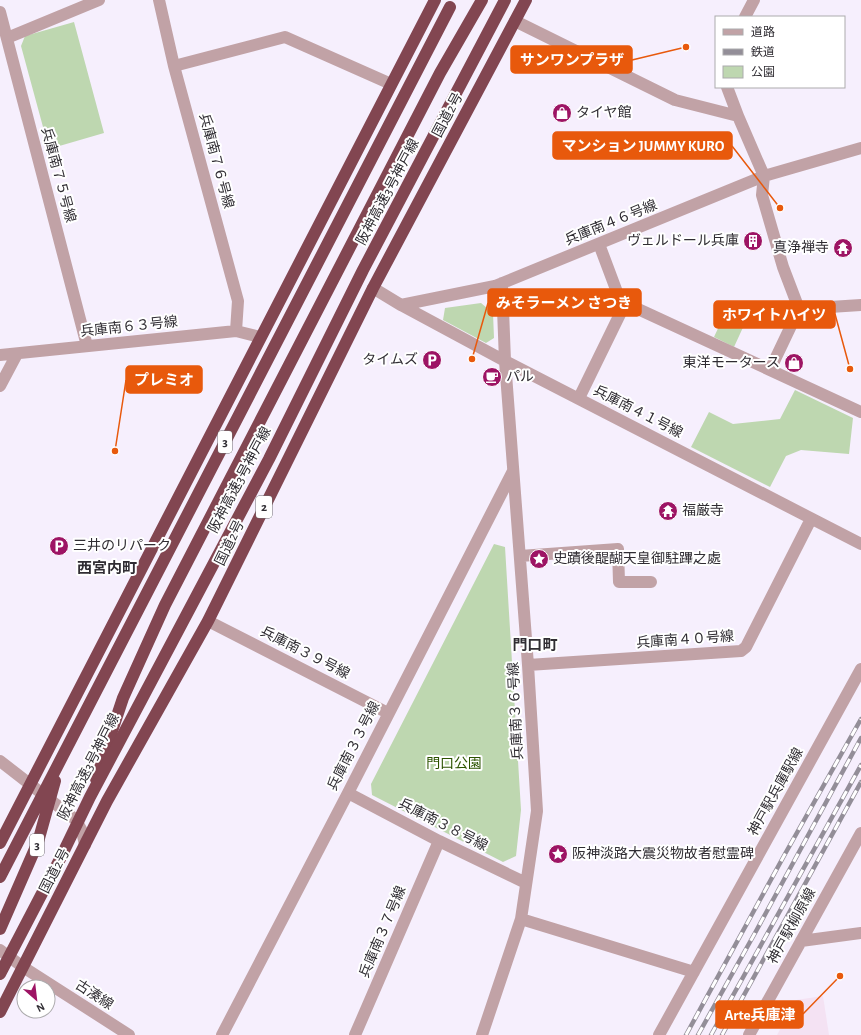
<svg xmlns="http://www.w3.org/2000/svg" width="861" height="1035" font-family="'Alegreya Sans','Noto Sans JP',sans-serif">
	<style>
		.industrial { fill: #f4e2f3 }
		.green { fill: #bed7b0 }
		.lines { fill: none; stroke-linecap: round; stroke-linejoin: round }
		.minor { stroke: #c1a2a6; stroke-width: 12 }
		.highway { stroke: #824651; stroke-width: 12 }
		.rail-casing { stroke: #938e98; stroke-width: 4.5 }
		.rail { stroke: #fff; stroke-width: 3; stroke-dasharray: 9; stroke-linecap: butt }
		.highway-bridge { stroke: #824651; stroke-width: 12 }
		.labels { text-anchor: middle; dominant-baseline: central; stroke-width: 4; stroke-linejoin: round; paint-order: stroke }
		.shield { fill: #fff; stroke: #6e6c70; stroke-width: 1 }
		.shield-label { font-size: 13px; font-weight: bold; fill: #302d33 }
		.poi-label { font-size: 14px; fill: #302d33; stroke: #fff; text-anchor: start }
		.street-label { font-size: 14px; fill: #302d33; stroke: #fff }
		.park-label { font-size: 14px; fill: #2c5300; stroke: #fff }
		.neighbourhood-label { font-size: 15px; font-weight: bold; fill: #302d33; stroke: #fff }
		.leader { fill: none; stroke: #e8590c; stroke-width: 1.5 }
		.callout-dot { fill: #e8590c; stroke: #fff; stroke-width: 1.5 }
		.callout { fill: #e8590c; stroke: #e8590c; stroke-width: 1.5 }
		.callout-label { font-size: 15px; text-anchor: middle; font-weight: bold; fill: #fff }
	</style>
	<rect width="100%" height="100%" fill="#f6effd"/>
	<!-- industrial -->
	<path class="industrial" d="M823 996 829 1035H777L796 1000Z"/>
	<!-- green -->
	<path class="green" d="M74 22 104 133 49 149 21 46 25 36Z
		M481 303 493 313 494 338 486 343 443 320 445 308Z
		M728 307 751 310 734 347 714 337Z
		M795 390 853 418 849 454 801 450 786 456 770 487 691 447 709 412 733 424 780 419Z
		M494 544 505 547 521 810 516 856 503 862 372 795 371 784Z"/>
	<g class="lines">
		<!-- minor -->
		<path class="minor" d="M159 0 174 66 238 301 236 331
			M0 12 87 346
			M745 17 754 0
			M515 21 675 100 738 116
			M7 38 99 0
			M174 66 285 37 391 84
			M727 87 738 116 764 176 762 195 783 267 799 309 770 370
			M373 288 401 305 495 286 764 176 861 148
			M401 305 505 361 861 544
			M623 308 638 309 861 412
			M799 309 861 305
			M0 355 236 331 260 337
			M0 386 17 354
			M579 398 623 308 599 244
			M520 556 618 549 619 582H651
			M208 621 388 713
			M528 665 741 651 746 647 811 519
			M0 761 76 820 82 831 85 845
			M348 793 439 841 526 883
			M521 919 694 972
			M801 941 861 933
			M0 950 23 967 129 1035
			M222 1035 348 793 513 471
			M355 1035 439 841
			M482 1035 521 919 537 811 528 665 505 361 502 283
			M659 1035 861 669
			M749 1035 861 833"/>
		<!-- highway -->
		<path class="highway" d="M96 779 123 698 165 605 440 73 482 0
			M0 843 435 0
			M0 1012 107 801 208 621 373 288 526 0"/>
		<!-- rail casing -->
		<g class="rail-casing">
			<path id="rail" d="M686 1035 785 854 861 719
				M698 1035 755 933 861 738
				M711 1035 861 765
				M722 1035 861 782"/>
		</g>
		<!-- rail -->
		<use href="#rail" class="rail"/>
		<!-- highway-bridge -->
		<path class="highway-bridge" d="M0 877 450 7
			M0 929 38 842 55 781
			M0 974 61 857 90 797 269 459 363 270 505 0"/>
	</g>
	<!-- icons -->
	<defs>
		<g id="shop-disc" transform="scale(1)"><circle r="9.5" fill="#9d1464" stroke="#fff"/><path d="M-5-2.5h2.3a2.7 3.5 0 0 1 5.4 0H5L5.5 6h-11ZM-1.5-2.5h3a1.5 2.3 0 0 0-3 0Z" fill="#fff"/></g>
		<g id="building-disc" transform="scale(1)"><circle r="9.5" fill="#9d1464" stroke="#fff"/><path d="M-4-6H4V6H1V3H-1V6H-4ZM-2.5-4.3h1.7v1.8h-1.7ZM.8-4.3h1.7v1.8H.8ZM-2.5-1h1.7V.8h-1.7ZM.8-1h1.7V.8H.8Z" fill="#fff"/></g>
		<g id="temple-disc" transform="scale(1)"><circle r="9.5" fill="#9d1464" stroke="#fff"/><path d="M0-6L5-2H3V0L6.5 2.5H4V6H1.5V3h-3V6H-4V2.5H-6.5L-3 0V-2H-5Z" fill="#fff"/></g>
		<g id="parking-disc" transform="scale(1)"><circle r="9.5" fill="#9d1464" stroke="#fff"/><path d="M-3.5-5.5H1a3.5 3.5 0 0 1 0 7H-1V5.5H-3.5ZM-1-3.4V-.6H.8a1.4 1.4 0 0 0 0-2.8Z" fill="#fff"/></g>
		<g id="cafe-disc" transform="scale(1)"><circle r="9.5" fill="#9d1464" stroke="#fff"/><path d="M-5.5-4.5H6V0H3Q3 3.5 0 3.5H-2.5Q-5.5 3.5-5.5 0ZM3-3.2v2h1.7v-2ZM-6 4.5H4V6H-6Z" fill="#fff"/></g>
		<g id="sight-disc" transform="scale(1)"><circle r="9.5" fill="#9d1464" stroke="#fff"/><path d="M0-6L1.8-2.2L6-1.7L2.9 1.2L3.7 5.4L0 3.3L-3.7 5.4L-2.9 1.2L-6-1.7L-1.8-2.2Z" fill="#fff"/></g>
	</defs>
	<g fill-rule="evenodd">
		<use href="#shop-disc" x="562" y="113"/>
		<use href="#building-disc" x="753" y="241"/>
		<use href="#temple-disc" x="843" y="248"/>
		<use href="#parking-disc" x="432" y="360"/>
		<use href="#shop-disc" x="794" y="363"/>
		<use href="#cafe-disc" x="492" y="377"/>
		<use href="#temple-disc" x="668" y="511"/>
		<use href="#parking-disc" x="59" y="546"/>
		<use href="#sight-disc" x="539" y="559"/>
		<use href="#sight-disc" x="558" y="854"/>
	</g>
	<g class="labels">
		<!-- shield labels -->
		<g class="shield">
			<rect x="218" y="431" width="14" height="22" rx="3"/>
			<rect x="256" y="496" width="16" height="22" rx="3"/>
			<rect x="30" y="834" width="14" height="22" rx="3"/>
		</g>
		<g class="shield-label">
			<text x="225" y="442">3</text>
			<text x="264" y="507">2</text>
			<text x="37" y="845">3</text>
		</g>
		<!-- poi labels -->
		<g class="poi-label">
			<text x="576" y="113">タイヤ館</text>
			<text x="739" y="241" text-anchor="end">ヴェルドール兵庫</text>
			<text x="829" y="248" text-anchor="end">真浄禅寺</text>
			<text x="418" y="360" text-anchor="end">タイムズ</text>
			<text x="780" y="363" text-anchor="end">東洋モータース</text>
			<text x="506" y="377">パル</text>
			<text x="682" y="511">福厳寺</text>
			<text x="73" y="546">三井のリパーク</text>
			<text x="553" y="559">史蹟後醍醐天皇御駐蹕之處</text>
			<text x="572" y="854">阪神淡路大震災物故者慰霊碑</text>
		</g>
		<!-- street labels -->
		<g class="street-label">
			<text transform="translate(448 115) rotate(-62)">国道2号</text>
			<text transform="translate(216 161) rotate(75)">兵庫南７６号線</text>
			<text transform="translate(58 175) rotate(75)">兵庫南７５号線</text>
			<text transform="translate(388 192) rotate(-62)">阪神高速3号神戸線</text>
			<text transform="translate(611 223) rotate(-22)">兵庫南４６号線</text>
			<text transform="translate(129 327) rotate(-6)">兵庫南６３号線</text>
			<text transform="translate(638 412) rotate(27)">兵庫南４１号線</text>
			<text transform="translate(240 480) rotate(-62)">阪神高速3号神戸線</text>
			<text transform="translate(230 543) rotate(-64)">国道2号</text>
			<text transform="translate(685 640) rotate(-4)">兵庫南４０号線</text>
			<text transform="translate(305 653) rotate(27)">兵庫南３９号線</text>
			<text transform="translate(516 711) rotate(-93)">兵庫南３６号線</text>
			<text transform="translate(354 746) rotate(-63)">兵庫南３３号線</text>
			<text transform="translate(89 767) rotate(-63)">阪神高速3号神戸線</text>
			<text transform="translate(776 792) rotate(-61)">神戸駅兵庫駅線</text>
			<text transform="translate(443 825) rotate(27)">兵庫南３８号線</text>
			<text transform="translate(55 871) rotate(-63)">国道2号</text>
			<text transform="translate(792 926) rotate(-61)">神戸駅柳原線</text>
			<text transform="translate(383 932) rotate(-67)">兵庫南３７号線</text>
			<text transform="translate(94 995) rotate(33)">古湊線</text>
		</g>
		<!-- park labels -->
		<g class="park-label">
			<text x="454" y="764">門口公園</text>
		</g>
		<!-- neighbourhood labels -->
		<g class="neighbourhood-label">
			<text x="107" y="568">西宮内町</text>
			<text x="535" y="645">門口町</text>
		</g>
	</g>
	<!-- callouts -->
	<path class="leader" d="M686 47L632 60M780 208L732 146M472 359L488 303M850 369L835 314M115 451L126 380M840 976L803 1014"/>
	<g class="callout-dot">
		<circle cx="686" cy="47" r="4"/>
		<circle cx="780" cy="208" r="4"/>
		<circle cx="472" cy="359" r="4"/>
		<circle cx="850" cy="369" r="4"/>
		<circle cx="115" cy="451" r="4"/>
		<circle cx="840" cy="976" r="4"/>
	</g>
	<g class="callout">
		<rect x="511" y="46" width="121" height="27" rx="4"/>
		<rect x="553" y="132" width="179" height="27" rx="4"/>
		<rect x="488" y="289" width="153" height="27" rx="4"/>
		<rect x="714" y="301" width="121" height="27" rx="4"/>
		<rect x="126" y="366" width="76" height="27" rx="4"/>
		<rect x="716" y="1001" width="87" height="27" rx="4"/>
	</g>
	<g class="callout-label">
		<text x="572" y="65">サンワンプラザ</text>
		<text x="643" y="151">マンション JUMMY KURO</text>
		<text x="564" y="308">みそラーメン さつき</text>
		<text x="774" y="320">ホワイトハイツ</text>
		<text x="164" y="385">プレミオ</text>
		<text x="760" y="1020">Arte兵庫津</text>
	</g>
	<!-- legend -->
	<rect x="715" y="16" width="130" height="72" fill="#ffffff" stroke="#acabad"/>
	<rect x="723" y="29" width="20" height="6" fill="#c1a2a6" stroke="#acabad"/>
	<text x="751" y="36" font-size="12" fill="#302d33">道路</text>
	<rect x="723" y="49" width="20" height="6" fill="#938e98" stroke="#acabad"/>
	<text x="751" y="56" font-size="12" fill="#302d33">鉄道</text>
	<rect x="723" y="66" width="20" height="12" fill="#bed7b0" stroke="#acabad"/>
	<text x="751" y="76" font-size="12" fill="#302d33">公園</text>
	<!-- north arrow -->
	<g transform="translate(36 999) rotate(152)"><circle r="19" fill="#ffffff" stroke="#acabad"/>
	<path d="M0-3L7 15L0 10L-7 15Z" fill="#9d1464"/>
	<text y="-6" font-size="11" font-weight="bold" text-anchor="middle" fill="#302d33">N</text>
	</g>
</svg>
